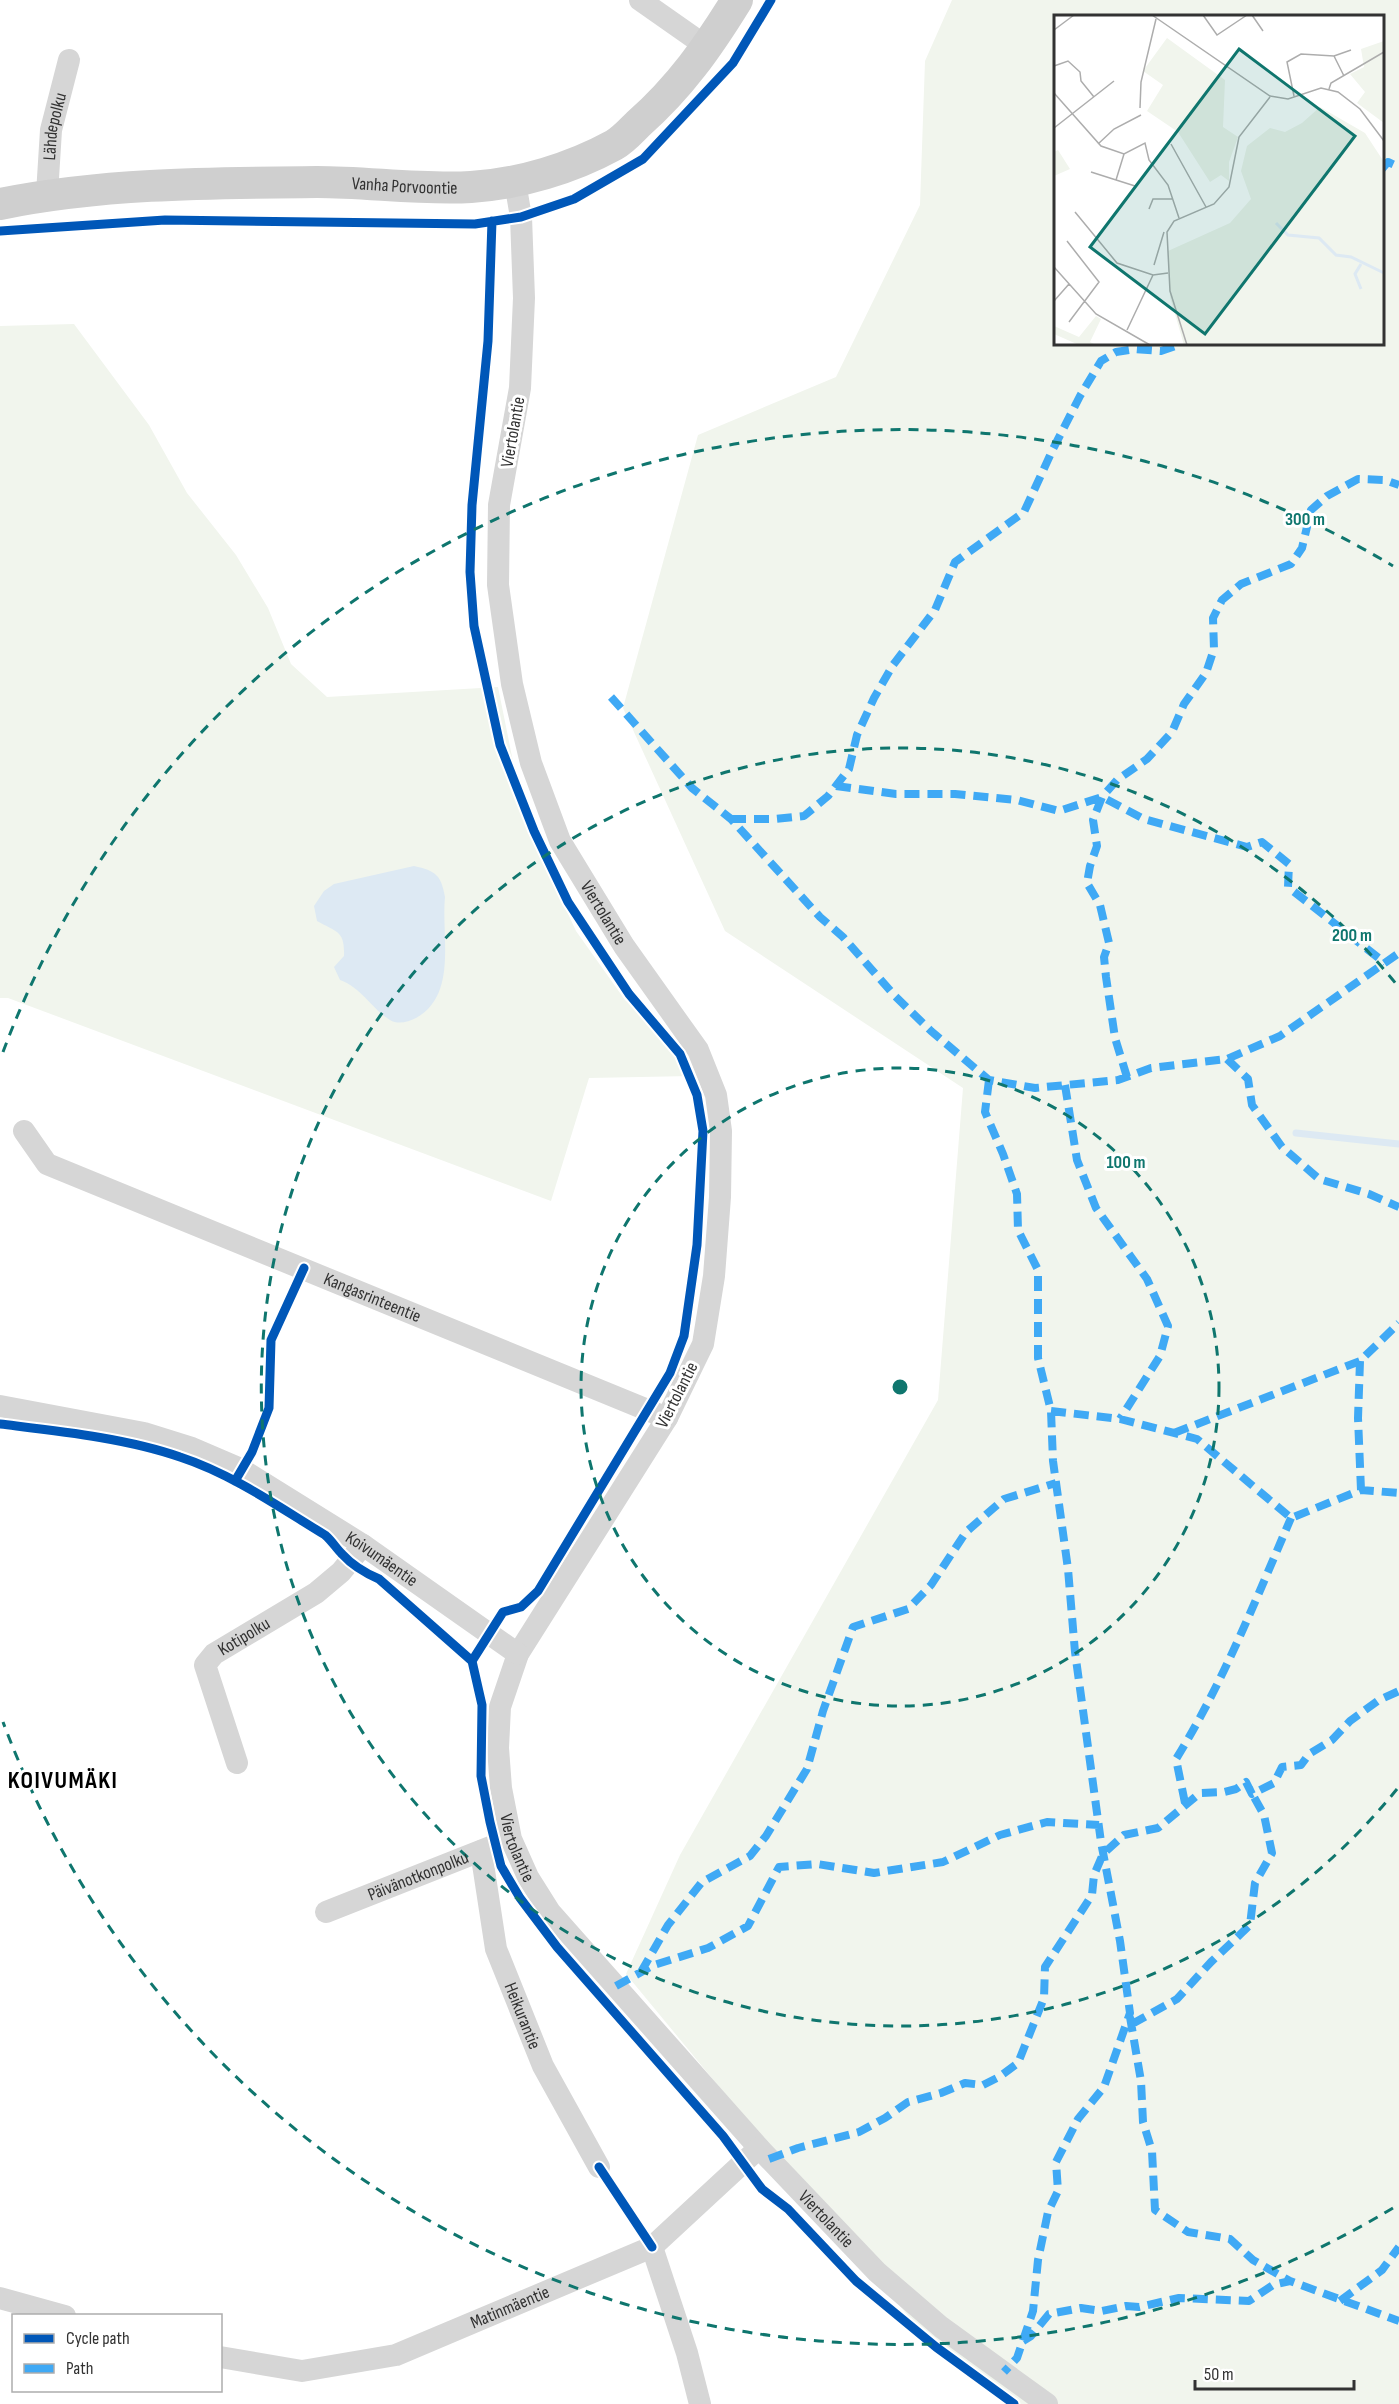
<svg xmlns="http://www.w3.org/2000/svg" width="1399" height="2404" font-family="'Sofia Sans Condensed',sans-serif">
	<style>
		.green { fill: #f1f5ed; fill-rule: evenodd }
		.water { fill: #dde9f3 }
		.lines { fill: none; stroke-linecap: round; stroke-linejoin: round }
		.stream { stroke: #dde9f3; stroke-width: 7 }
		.minor { stroke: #d6d6d6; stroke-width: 22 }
		.secondary { stroke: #cfcfcf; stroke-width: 32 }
		.quiet { stroke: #3fa9f5; stroke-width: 8; stroke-dasharray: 15 8; stroke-linecap: butt }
		.cycleway-casing { stroke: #fff; stroke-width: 13 }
		.cycleway { stroke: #0057b8; stroke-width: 9 }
		.ring { fill: none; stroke: #0f766e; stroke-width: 3; stroke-dasharray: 10 8 }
		.labels { text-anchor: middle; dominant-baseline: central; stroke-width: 6; stroke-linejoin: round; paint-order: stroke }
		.street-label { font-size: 18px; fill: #323232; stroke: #fff }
		.district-label { font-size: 24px; font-weight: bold; letter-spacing: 1.5px; fill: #000; stroke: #fff }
		.inset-river { fill: none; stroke: #dde9f3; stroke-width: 3 }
		.inset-road { fill: none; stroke: #adadad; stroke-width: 1.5 }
		.view { fill: #0f766e; fill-opacity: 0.15; stroke: #0f766e; stroke-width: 3 }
		.inset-edge { fill: none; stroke: #323232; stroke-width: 3 }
		.centre { fill: #0f766e; stroke: #fff; stroke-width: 3 }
		.ring-label { font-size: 18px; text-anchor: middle; font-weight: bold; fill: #0f766e; stroke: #fff; stroke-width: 6; stroke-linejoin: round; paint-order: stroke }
	</style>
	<rect width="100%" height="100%" fill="#fff"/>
	<!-- green -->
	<path class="green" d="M952 0H1399V2404H1014L914 2323 626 1974 680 1855 938 1400 963 1088 725 931 623 708 698 435 836 377 920 205 925 61ZM1056 16H1382V344H1056Z
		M74 324 149 425 187 493 236 555 268 608 291 664 327 697 498 687 525 821 576 931 625 1000 663 1033 692 1076 589 1078 551 1201 8 998H0V326Z"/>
	<!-- water -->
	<path class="water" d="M414 866C436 871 441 875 445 897 441 936 458 995 416 1018 408 1022 398 1025 390 1020 371 1008 362 988 340 980L334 967 344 956C345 930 336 932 317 921L314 906 324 891 334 884Z"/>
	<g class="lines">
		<!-- stream -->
		<path class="stream" d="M1296 1133 1399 1144"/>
		<!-- minor -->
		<g class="minor">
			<path d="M640 0 707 47"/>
			<path id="s1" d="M515 182 521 217 524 298 520 388 499 505 498 585 512 684 531 763 560 841 624 946 698 1050 716 1095 721 1131 720 1197 714 1276 703 1344 667 1418 518 1654 500 1707 498 1748 501 1788 511 1839 528 1877 550 1912 759 2148 877 2272 941 2327 1047 2404"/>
			<path id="s2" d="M47 194 51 130 69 60"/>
			<path id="s3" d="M24 1131 47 1164 667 1418"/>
			<path id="s4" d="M0 1406 144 1433 192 1448 241 1469 363 1545 518 1654"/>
			<path id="s5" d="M237 1763 205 1665 214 1654 316 1593 341 1572 363 1545"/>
			<path id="s6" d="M481 1851 496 1949 543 2066 599 2167"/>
			<path id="s7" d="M326 1912 493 1846"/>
			<path d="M652 2247 687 2353 700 2404"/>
			<path d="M0 2298 65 2316"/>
			<path id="s8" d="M220 2357 302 2371 396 2355 652 2247 759 2148"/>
		</g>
		<!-- secondary -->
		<path class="secondary" id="s9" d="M0 204C104 183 211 183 317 182 368 182 420 190 471 187 520 184 572 168 614 145 623 140 631 131 638 124 680 87 708 47 737 0"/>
		<!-- quiet -->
		<path class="quiet" d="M1382 169 1388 162 1399 167
			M611 697 692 788 731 819 820 917 843 937 895 996 931 1031 989 1080 1035 1088 1118 1080 1151 1068 1227 1059 1280 1036 1399 953
			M836 786 896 794H955L1017 800 1059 811 1102 797 1144 819 1247 847 1262 842 1289 864 1288 887 1385 963
			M731 819H774L804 816 828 796 849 769 857 735 874 698 893 665 935 610 955 562 1024 512 1053 449 1080 396 1101 361 1116 352 1135 349 1161 351 1181 344
			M1227 1059 1248 1079 1252 1105 1282 1147 1319 1179 1369 1194 1399 1207
			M1127 1077 1115 1038 1106 977 1104 957 1109 943 1100 905 1087 883 1090 866 1097 846 1093 820 1102 797 1117 780 1147 759 1172 732 1184 704 1206 673 1214 649 1213 618 1222 600 1241 584 1291 564 1302 548 1311 510 1327 496 1358 479 1385 480 1399 485
			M989 1080 985 1112 1003 1154 1017 1194 1018 1230 1038 1270V1358L1051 1411 1053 1461 1068 1569 1075 1652 1101 1842 1120 1941 1130 2013 1104 2087 1078 2119 1056 2162 1058 2191 1048 2212 1038 2260 1033 2311 1017 2358 1004 2372
			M1065 1085 1077 1160 1096 1208 1147 1279 1168 1326 1160 1356 1120 1419
			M1360 1361 1358 1418 1361 1490
			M1051 1411 1120 1419 1197 1439 1291 1518 1361 1490 1399 1493
			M1174 1433 1360 1361 1399 1323
			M1185 1803 1176 1759C1223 1683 1256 1599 1291 1518
			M641 1972 668 1925 702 1882 750 1856 766 1836 807 1769 823 1711 853 1627 908 1609 931 1585 966 1532 1004 1499 1056 1483
			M616 1986 654 1965 708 1948 748 1926 779 1867 817 1864 874 1873 943 1862 1000 1835 1047 1822 1099 1825
			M1130 2017 1141 2081 1143 2122 1152 2151 1155 2210 1188 2232 1230 2239 1253 2260 1290 2281
			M1132 2024 1177 1999 1211 1962 1250 1925 1255 1883 1272 1853 1264 1815 1249 1788
			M769 2159 798 2148 859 2132 885 2118 908 2102 941 2093 965 2083 983 2085 999 2077 1018 2063 1044 1998 1045 1967 1092 1895 1094 1875 1103 1854 1124 1835 1158 1828 1200 1793 1224 1792 1236 1789 1246 1782 1252 1794 1274 1783 1282 1767 1301 1765 1309 1754 1332 1740 1350 1721 1379 1700 1399 1691
			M1340 2301 1382 2270 1399 2247
			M1023 2341 1031 2336 1049 2314 1081 2308 1102 2311 1126 2306 1139 2307 1179 2298 1249 2301 1273 2285 1290 2281 1399 2321"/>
		<!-- cycleway casing -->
		<g class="cycleway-casing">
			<path id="cycleway" d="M0 231 165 220 475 224 521 217 574 199 643 159 733 63 771 0
				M0 1424C57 1431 126 1438 180 1457 232 1474 279 1507 325 1535 332 1541 336 1548 342 1554 352 1565 365 1573 379 1579L472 1661 503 1612 521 1607 538 1591 670 1373 684 1336 697 1245 703 1131 697 1095 680 1054 629 994 568 902 534 831 500 745 474 626 470 572 472 505 488 341 492 221
				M235 1481 252 1452 269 1408 271 1340 304 1268
				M472 1661 482 1705 481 1776 490 1822 501 1866 520 1898 557 1947 723 2136 762 2189 788 2209 856 2281 936 2347 1014 2404
				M599 2167 652 2247"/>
		</g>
		<!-- cycleway -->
		<use href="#cycleway" class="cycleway"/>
	</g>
	<!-- distance rings -->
	<g class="ring">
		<circle cx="900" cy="1387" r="319"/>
		<path d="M1397 1789A639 639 0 1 1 1397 985"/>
		<path d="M1393 2208A958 958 0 0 1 3 1722M3 1052A958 958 0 0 1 1393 566"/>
	</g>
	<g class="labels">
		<!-- street labels -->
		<g class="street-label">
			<text stroke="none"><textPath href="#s2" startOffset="68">Lähdepolku</textPath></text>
			<text stroke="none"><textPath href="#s9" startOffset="406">Vanha Porvoontie</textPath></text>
			<text transform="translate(513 432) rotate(-80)">Viertolantie</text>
			<text stroke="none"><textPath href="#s1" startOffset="754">Viertolantie</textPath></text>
			<text stroke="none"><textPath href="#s3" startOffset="392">Kangasrinteentie</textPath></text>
			<text transform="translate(677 1395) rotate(-63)">Viertolantie</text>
			<text stroke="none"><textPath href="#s4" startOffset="417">Koivumäentie</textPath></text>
			<text stroke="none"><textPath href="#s5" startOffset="152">Kotipolku</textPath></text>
			<text stroke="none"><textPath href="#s1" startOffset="1780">Viertolantie</textPath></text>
			<text stroke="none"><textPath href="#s7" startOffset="99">Päivänotkonpolku</textPath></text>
			<text stroke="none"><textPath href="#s6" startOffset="171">Heikurantie</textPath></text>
			<text stroke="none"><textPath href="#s1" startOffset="2266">Viertolantie</textPath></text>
			<text stroke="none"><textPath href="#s8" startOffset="302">Matinmäentie</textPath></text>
		</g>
		<!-- district labels -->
		<g class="district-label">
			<text x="63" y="1780">KOIVUMÄKI</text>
		</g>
	</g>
	<!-- overview -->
	<g transform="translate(1054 15)">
		<rect width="330" height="330" fill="#fff"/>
		<path d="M113 23 171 65 169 112 184 122 175 147V166L167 160 156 167 124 117 93 96 109 70 89 56ZM330 26V108L303 88 311 77 296 59 310 52 307 34ZM266 92 311 118 330 147V330H130L116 282 114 236 176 208 197 184 187 156 193 131 216 113 231 117 248 108ZM4 135 16 154 0 161V137ZM42 301 47 304 36 327 42 330H25L0 319V311L25 322Z" fill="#f1f5ed"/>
		<path class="inset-river" d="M222 208 234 220 265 223 282 240 297 242 330 258M307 274 301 259 307 249"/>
		<path class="inset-road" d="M98 0 216 81 234 84 267 73 284 77 306 94 330 126M149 0 163 20 193 0M198 0 209 16M0 15 20 0M280 41 290 61M0 51 14 46 26 57 27 66 40 82M275 74 277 68 330 37M0 78 47 131 70 139 91 128 95 145 114 170 125 203M240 81 233 47 247 39 280 41 297 35M86 93 87 67 102 4M0 113 60 66M44 129 60 114 87 100M117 129 152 192M37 157 81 171M62 165 70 139M95 194 99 184H119M21 197 63 248 99 260 114 258M13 226 45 267 15 307M100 250 110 217M0 252 42 299 96 330M0 286 15 269M73 315 99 260M133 330 116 276 113 217 120 206 160 189 175 172 185 122 216 82"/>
		<path class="view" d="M185 34 301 121 151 319 36 232Z"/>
		<rect width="330" height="330" class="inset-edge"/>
	</g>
	<circle cx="900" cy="1387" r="9" class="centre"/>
	<g class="ring-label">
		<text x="1305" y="525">300 m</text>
		<text x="1352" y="941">200 m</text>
		<text x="1126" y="1168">100 m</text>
	</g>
	<!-- legend -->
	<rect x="12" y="2314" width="210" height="78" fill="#ffffff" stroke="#adadad" stroke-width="1.5"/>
	<rect x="24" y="2334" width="30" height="9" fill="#0057b8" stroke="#adadad" stroke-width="1.5"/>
	<text x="66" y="2344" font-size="18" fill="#323232">Cycle path</text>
	<rect x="24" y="2364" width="30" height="9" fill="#3fa9f5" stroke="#adadad" stroke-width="1.5"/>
	<text x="66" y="2374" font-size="18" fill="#323232">Path</text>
	<!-- scale -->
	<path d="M1195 2380v9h159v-9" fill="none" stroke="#323232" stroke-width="3"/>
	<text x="1204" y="2380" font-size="18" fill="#323232" stroke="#ffffff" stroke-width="4.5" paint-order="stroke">50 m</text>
</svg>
